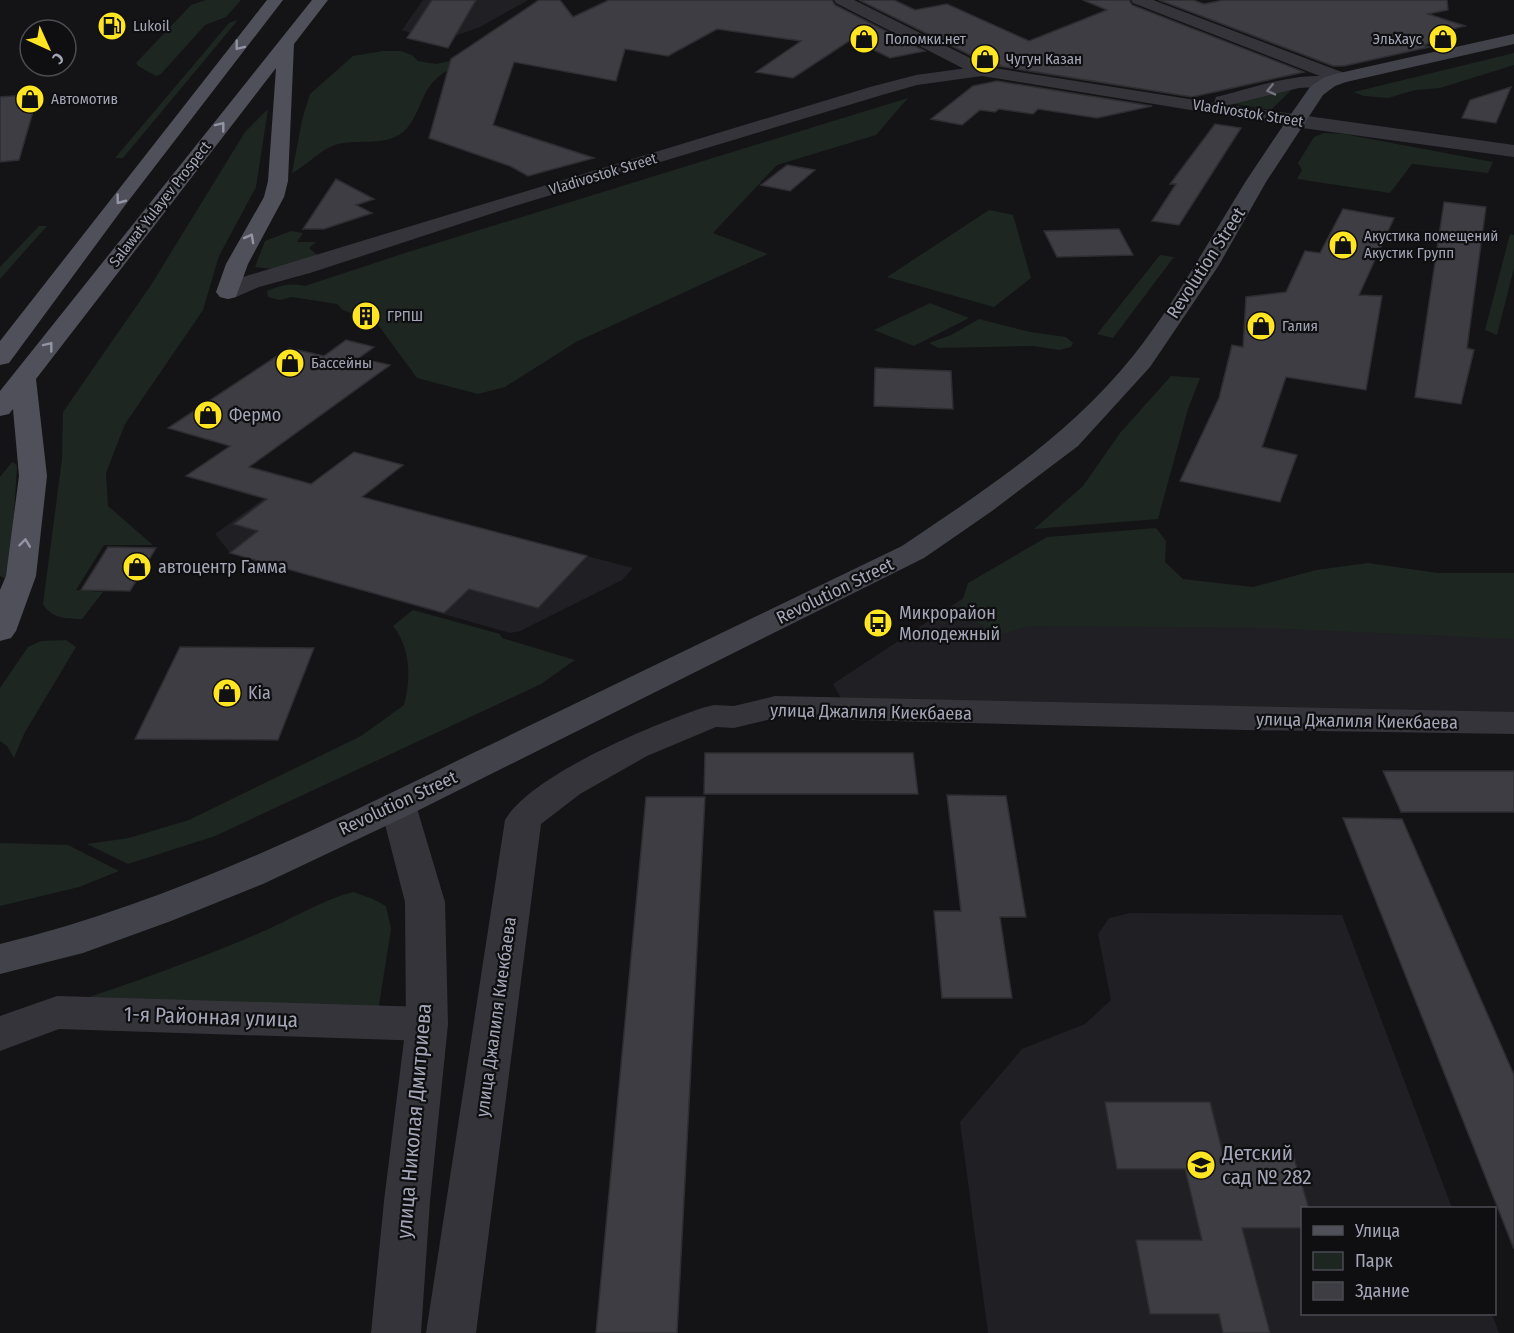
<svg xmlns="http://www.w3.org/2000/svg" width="1514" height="1333" font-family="'Fira Sans Condensed',sans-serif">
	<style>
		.built { fill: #201f23 }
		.green { fill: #1d2620 }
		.building { fill: #3e3d43; stroke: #2e2d32; stroke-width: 1.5 }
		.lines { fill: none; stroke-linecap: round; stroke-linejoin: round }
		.minor { fill: #35343b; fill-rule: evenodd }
		.tertiary { fill: #35343b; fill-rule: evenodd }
		.secondary { fill: #42424b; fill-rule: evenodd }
		.primary { fill: #50505a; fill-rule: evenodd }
		.oneway { stroke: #9395a4 }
		.oneway2 { stroke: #72737f }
		.labels { text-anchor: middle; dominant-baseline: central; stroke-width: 4.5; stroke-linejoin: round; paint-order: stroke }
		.far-poi-label { font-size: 15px; fill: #a4a6b7; stroke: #0f0f11; text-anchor: start }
		.far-street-label { font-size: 15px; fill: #a4a6b7; stroke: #0f0f11 }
		.street-label { font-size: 18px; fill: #a4a6b7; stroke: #0f0f11 }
		.poi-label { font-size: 18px; fill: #a4a6b7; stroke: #0f0f11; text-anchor: start }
		.near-street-label { font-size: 21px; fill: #a4a6b7; stroke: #0f0f11 }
		.near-poi-label { font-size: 21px; fill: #a4a6b7; stroke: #0f0f11; text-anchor: start }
	</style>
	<rect width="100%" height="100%" fill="#141416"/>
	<!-- built -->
	<path class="built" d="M423 0H528L480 27 438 42 402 30Z
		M291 479 633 568 622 580 520 631 510 633 230 553 215 534Z
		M968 595 1514 607V718L842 700 833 684Z
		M1130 913 1342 915 1452 1208H1302V1314H1492L1499 1333H988L960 1122 1022 1049 1085 1024 1111 1000 1098 934 1109 918Z"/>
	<!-- green -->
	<path class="green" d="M206 0H241L226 17 205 25 161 74 156 76 138 66 136 63 191 5Z
		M238 20 123 158H115L229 23Z
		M383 51H401L412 55 418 61 436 64 473 56C462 63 447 69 437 78 418 94 419 127 395 137 377 145 354 139 335 145 318 151 308 165 292 173L302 120 310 94 353 56Z
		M1514 53V65L1440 88 1415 90 1388 98 1363 96 1354 92Z
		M1293 88 1271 110 1223 102Z
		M908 98 876 135 777 165 713 233 768 254 576 342 505 387 478 394 417 378 368 311 351 313 343 310 337 304 291 297 280 300 268 297 267 291C281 285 291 283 305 286L408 252Z
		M268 109 256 187 219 256 203 310 125 424 106 473 108 506 153 545H104L76 590 103 592 82 619C66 619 51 618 43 604L62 459 63 412 151 285 245 132Z
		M1324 133 1344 134 1493 162 1488 173 1412 164 1390 193 1297 179 1302 170 1298 163 1314 137Z
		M989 210 1013 215 1031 278 994 307 887 277Z
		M39 226H47L0 279V267Z
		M291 231 303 233 297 242H316L309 248 321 258 280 270 255 267 265 241Z
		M1510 234 1514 235V268L1497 335 1485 330Z
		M1160 255 1174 257 1113 338 1097 334Z
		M930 303 969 318 914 346 874 330Z
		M979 319 1030 332 1066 337 1073 343 1071 347 1059 350 1033 346 938 348 929 343 951 335Z
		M1171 376 1200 378 1188 409 1158 519 1034 529 1083 486 1120 433Z
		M12 462 17 465 10 581 0 576V477Z
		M1156 528 1166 541 1165 562 1183 579 1253 587 1316 570 1368 563 1438 573H1514V639L1266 628 1030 626 999 635 968 617 960 608 968 583 1047 537Z
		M413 610 500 634 502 638 575 660 541 684 215 836 128 864 87 844 129 838 189 820 361 736 404 705C411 679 411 648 393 626Z
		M66 640 76 647 25 732 14 758 7 746 0 741V688L28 647 41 641Z
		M0 843 68 845 119 871 79 887 0 906Z
		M353 892 373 899 386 906 391 929 377 1018 64 1005C130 984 193 961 257 934 289 921 319 901 353 892Z"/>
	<!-- building -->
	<path class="building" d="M432 0H476L448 48 407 38Z
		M539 0H560L573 17 609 0H832L835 5 925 51 890 58 852 39 793 78 756 72 801 41 717 29 668 56 625 49 616 81 514 62 493 125 594 158 528 176 510 166 429 138 451 59Z
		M859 0H894L915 10 947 4 1029 41 1107 10 1083 0H1129L1132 5 1304 72 1192 97 998 66 1000 65 984 62Z
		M1159 0H1193L1204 4 1224 0H1447L1448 10 1428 14 1465 26 1435 33 1451 38 1423 45 1429 47 1344 66H1333Z
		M997 81 1152 106 1097 118 1038 109 1033 114 999 109 995 112 980 110 962 125 931 119 973 86Z
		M1511 87 1496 123 1462 118 1470 100Z
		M38 94 19 160 0 162V97Z
		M1215 124 1241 128 1179 225 1152 221 1176 184H1170Z
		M787 165 815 170 790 191 761 185Z
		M336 179 374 199 356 205 372 213 324 229H303Z
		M1444 202 1486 207 1467 348 1474 350 1461 404 1415 397Z
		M1343 209 1394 218 1359 295 1382 296 1366 390 1286 377 1262 447 1297 455 1280 502 1180 481 1219 398 1232 345 1243 347 1246 297 1286 292 1305 251 1320 253Z
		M1119 229 1133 255 1057 257 1044 231Z
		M346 340 374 347 359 358 390 365 249 467 311 484 354 452 403 465 362 497 587 556 538 608 469 589 444 613 230 553 258 531 234 524 267 499 186 476 230 446 168 428 289 348 324 356Z
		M875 368 951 371 953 409 874 406Z
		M108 547 156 548 130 591 81 590Z
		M180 647 314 648 278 740 135 739Z
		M705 753H913L918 794H704Z
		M1383 771H1514V812H1401Z
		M947 795 1006 796 1026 917H1000L1012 998H942L934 911H961Z
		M646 797H705L677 1333H596Z
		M1343 818 1402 819 1514 1075V1249Z
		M1105 1102H1210L1224 1158H1294L1309 1209H1302V1228H1242L1270 1333H1223L1219 1314H1150L1136 1240H1202L1185 1169H1117Z"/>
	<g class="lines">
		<!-- minor -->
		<path class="minor" d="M834 0H854L988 67 991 71 988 75H976L836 3Z
			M1131 0H1153L1347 74 1350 78 1347 82H1335L1133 3Z
			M775 696 1514 712V734L1245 730 775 718 734 728 716 727 647 756 580 794 541 824 476 1333H426L505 820C531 775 652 725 702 708L714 705 734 706Z
			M57 996 427 1007 442 1012 448 1024 442 1036 427 1041 59 1029 0 1051V1016Z"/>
		<!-- tertiary -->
		<path class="tertiary" d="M982 66 1214 103 1216 97C1249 89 1302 70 1335 78L1338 82 1335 86 1299 88 1229 105 1514 145V157L1295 127 982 76 917 85 882 95 518 205 310 273 259 287 236 297 228 299 220 297 216 292 220 287 243 277 870 87 916 75Z
			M398 793 411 796 416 805 445 902 448 1024 430 1201 421 1333H371L384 1201 406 1024 405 902 380 805 385 796Z"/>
		<!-- secondary -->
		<path class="secondary" d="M1514 34V44L1346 82 1335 86 1323 95 1266 182 1219 265 1150 367 1078 446 992 511 924 558 411 814 263 884 171 921 83 953 0 974V944C166 904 320 828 473 753 616 684 759 615 902 546 985 490 1070 435 1133 356 1176 302 1209 240 1246 181 1267 149 1288 118 1310 87L1323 78 1335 74Z"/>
		<!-- primary -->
		<path class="primary" d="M267 0H283L126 204 9 363 0 365V341Z
			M312 0H328L294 44 288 181 284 197 248 264 236 297 228 299 220 297 216 292 226 264 264 197 268 181 276 68 36 379 47 476 36 576 16 631 11 638 0 641V590L6 576 19 476 13 409 9 414 0 416V391Z"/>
	</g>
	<!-- one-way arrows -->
	<defs><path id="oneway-chevron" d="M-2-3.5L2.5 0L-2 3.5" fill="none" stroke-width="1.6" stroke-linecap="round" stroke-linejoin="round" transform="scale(1.5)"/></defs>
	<g class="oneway">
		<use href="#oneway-chevron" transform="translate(239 46) rotate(128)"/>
		<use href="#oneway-chevron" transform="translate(221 126) rotate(-52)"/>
		<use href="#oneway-chevron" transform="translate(120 200) rotate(127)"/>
		<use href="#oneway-chevron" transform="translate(250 238) rotate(-61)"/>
		<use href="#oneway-chevron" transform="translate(49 346) rotate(-52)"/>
		<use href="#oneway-chevron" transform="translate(25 543) rotate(-83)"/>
	</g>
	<use class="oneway2" href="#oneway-chevron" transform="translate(1271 90) rotate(167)"/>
	<!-- icons -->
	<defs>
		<g id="fuel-disc" transform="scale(1.5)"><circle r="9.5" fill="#ffe522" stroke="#0f0f11"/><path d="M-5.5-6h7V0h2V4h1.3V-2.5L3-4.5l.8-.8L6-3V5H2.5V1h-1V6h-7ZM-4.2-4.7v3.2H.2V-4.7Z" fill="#111"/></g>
		<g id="shop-disc" transform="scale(1.5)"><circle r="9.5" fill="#ffe522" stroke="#0f0f11"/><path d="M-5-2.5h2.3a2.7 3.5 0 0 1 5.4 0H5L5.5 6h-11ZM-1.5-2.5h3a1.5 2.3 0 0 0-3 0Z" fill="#111"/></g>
		<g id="building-disc" transform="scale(1.5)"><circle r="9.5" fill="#ffe522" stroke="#0f0f11"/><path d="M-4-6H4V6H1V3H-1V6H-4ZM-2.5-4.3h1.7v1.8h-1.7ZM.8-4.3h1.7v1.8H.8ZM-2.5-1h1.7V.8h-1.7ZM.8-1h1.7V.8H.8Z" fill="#111"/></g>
		<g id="bus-disc" transform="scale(1.5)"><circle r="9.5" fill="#ffe522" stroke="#0f0f11"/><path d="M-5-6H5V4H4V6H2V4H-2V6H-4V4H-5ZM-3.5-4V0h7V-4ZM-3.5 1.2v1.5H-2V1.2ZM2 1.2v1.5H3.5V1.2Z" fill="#111"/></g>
		<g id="school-disc" transform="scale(1.5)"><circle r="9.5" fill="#ffe522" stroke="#0f0f11"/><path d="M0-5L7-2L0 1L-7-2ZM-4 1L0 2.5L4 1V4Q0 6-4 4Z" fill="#111"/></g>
	</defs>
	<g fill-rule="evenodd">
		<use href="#fuel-disc" x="112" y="26"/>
		<use href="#shop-disc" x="864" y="39"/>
		<use href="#shop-disc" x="1443" y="39"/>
		<use href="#shop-disc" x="985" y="59"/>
		<use href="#shop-disc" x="30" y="99"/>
		<use href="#shop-disc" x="1343" y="245"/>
		<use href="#building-disc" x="366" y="316"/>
		<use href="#shop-disc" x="1261" y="326"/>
		<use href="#shop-disc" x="290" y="363"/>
		<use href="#shop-disc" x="208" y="415"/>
		<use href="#shop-disc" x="137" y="567"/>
		<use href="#bus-disc" x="878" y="623"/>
		<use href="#shop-disc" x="227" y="693"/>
		<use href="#school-disc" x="1201" y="1165"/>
	</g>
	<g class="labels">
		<!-- far-poi labels -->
		<g class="far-poi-label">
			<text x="133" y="26">Lukoil</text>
			<text x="885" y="39">Поломки.нет</text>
			<text x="1422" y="39" text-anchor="end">ЭльХаус</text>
			<text x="1006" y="59">Чугун Казан</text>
			<text x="51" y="99">Автомотив</text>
			<text x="1364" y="236">Акустика помещений<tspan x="1364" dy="17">Акустик Групп</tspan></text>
			<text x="387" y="316">ГРПШ</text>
			<text x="1282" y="326">Галия</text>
			<text x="311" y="363">Бассейны</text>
		</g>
		<!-- far-street labels -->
		<g class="far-street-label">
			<text transform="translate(1248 113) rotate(9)">Vladivostok Street</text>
			<text transform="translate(603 174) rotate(-17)">Vladivostok Street</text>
			<text transform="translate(160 204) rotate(-52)">Salawat Yulayev Prospect</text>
		</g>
		<!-- street labels -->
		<g class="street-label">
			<text transform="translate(1206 263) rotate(-57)">Revolution Street</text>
			<text transform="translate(835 591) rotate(-26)">Revolution Street</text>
			<text transform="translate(871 712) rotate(1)">улица Джалиля Киекбаева</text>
			<text transform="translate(1357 721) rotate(1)">улица Джалиля Киекбаева</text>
			<text transform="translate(398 803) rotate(-25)">Revolution Street</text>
			<text transform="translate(496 1017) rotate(-82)">улица Джалиля Киекбаева</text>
		</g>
		<!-- poi labels -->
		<g class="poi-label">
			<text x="229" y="415">Фермо</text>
			<text x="158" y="567">автоцентр Гамма</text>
			<text x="899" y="613">Микрорайон<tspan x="899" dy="21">Молодежный</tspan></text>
			<text x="248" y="693">Kia</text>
		</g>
		<!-- near-street labels -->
		<g class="near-street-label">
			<text transform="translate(211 1017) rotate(2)">1-я Районная улица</text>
			<text transform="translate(414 1121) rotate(-85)">улица Николая Дмитриева</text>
		</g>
		<!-- near-poi labels -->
		<g class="near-poi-label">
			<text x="1222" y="1153">Детский<tspan x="1222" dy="24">сад № 282</tspan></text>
		</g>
	</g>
	<!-- legend -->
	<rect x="1301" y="1207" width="195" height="108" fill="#0f0f11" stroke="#4b4b53" stroke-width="1.5"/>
	<rect x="1313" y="1226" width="30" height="9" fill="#50505a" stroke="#4b4b53" stroke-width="1.5"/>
	<text x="1355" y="1237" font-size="18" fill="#a4a6b7">Улица</text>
	<rect x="1313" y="1252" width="30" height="18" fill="#1d2620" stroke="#4b4b53" stroke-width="1.5"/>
	<text x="1355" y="1267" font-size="18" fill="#a4a6b7">Парк</text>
	<rect x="1313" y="1282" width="30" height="18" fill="#3e3d43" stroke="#4b4b53" stroke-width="1.5"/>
	<text x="1355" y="1297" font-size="18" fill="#a4a6b7">Здание</text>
	<!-- north arrow -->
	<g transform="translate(48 48) rotate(135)"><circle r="28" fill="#0f0f11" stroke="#4b4b53" stroke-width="1.5"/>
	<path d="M0-4.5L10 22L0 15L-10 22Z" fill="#ffe522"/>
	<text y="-9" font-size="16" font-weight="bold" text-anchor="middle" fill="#a4a6b7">С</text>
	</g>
</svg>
